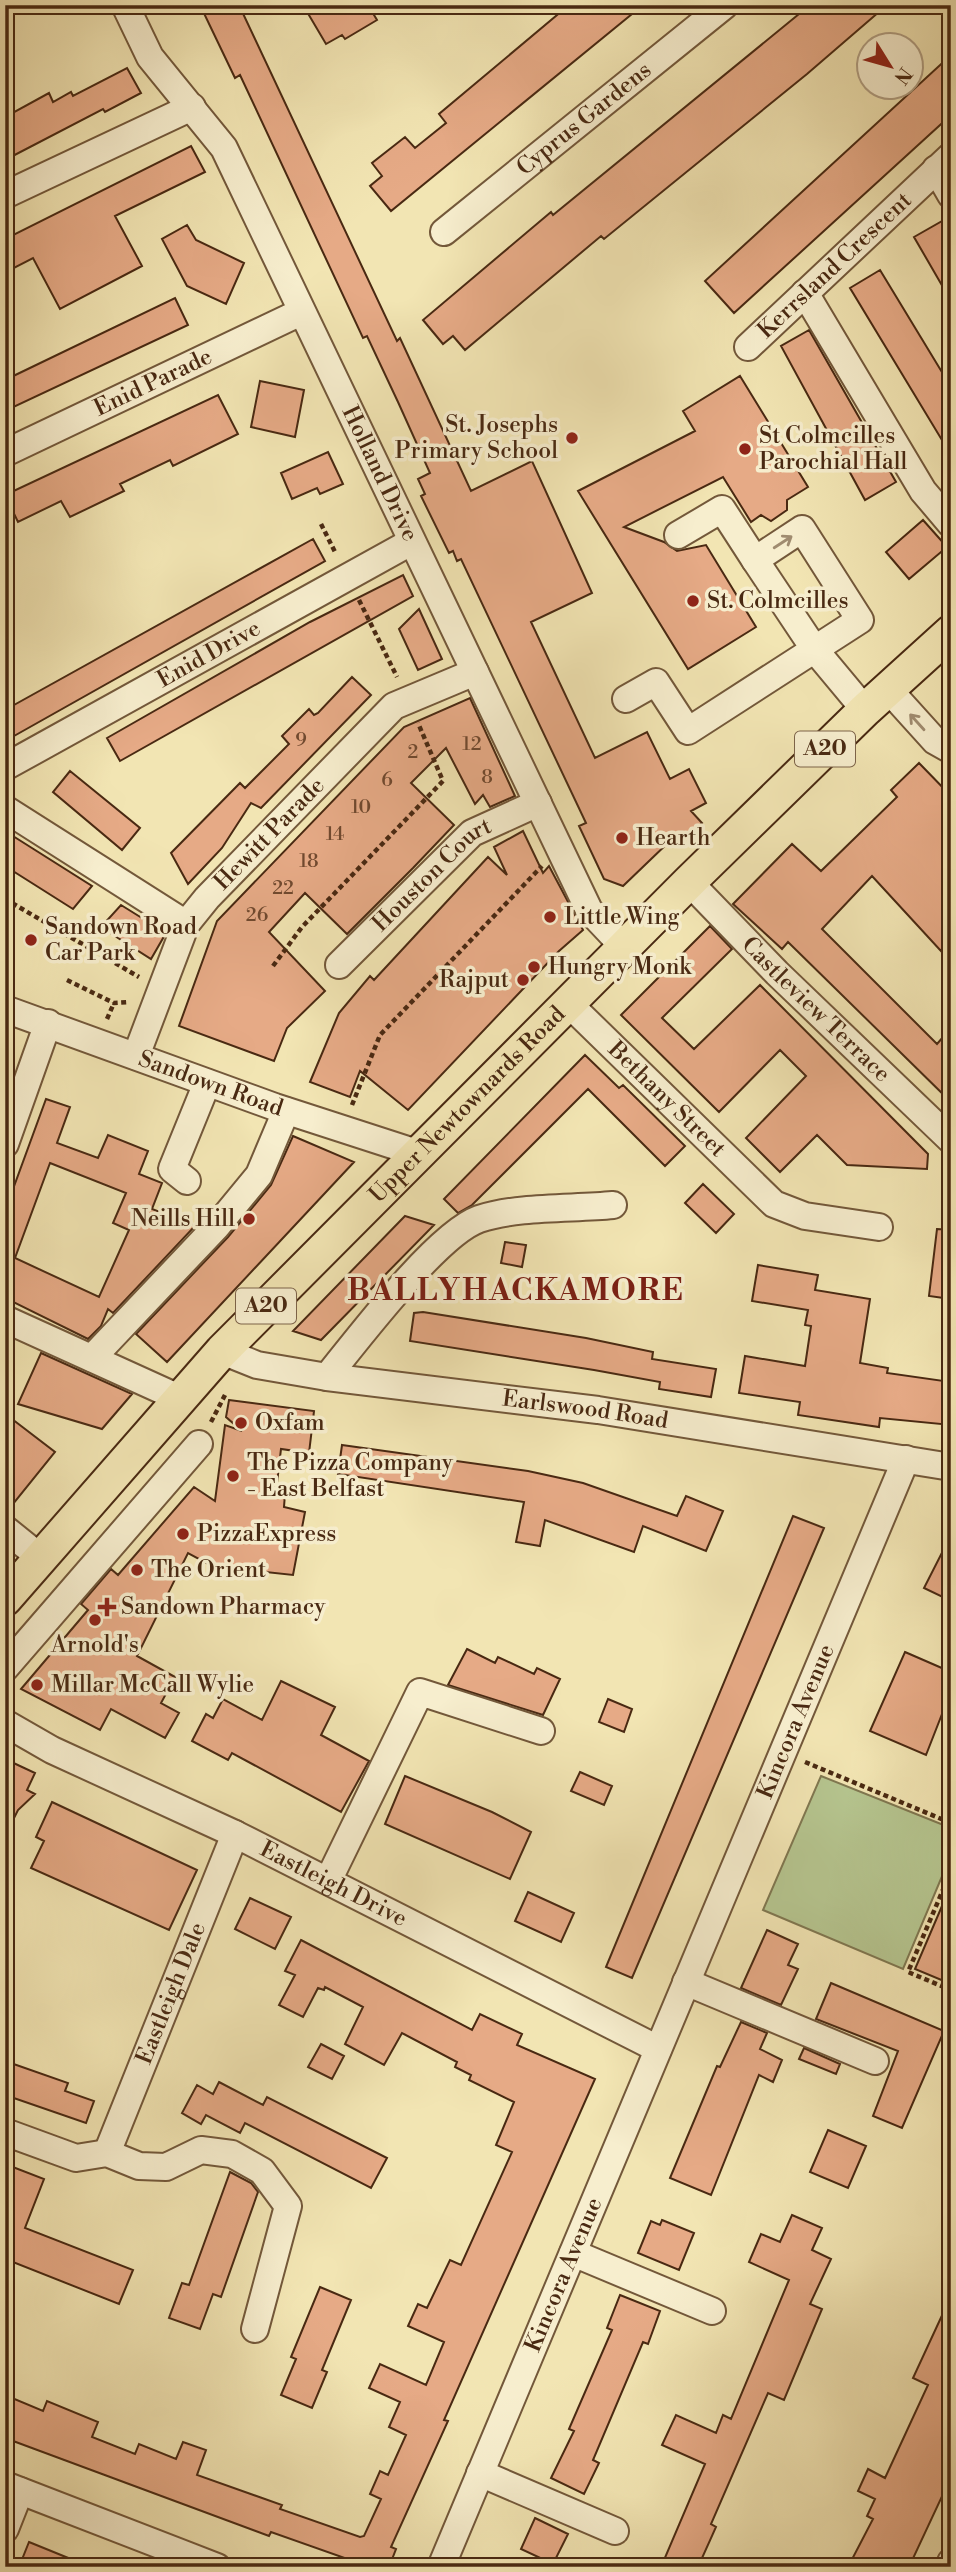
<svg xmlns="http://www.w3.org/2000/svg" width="956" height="2572" font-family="'Libre Bodoni',serif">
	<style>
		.green { fill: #b6c690; stroke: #807851; stroke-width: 2 }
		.building { fill: #e6aa86; stroke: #492912; stroke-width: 2; fill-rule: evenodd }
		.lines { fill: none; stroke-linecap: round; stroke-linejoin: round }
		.minor-casing { stroke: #73583a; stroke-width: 30 }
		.major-casing { stroke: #492912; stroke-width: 37 }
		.path { stroke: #492912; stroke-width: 4.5; stroke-dasharray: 5 3.5; stroke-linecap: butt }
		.minor { stroke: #f7eece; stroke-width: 26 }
		.major { stroke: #f2e5b3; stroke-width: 33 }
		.oneway { stroke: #a08c70 }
		.poi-dot { fill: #8f2418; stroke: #f7eece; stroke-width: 2.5 }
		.labels { text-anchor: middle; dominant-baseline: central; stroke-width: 7; stroke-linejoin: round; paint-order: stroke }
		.number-label { font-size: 19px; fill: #70492f }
		.shield { fill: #f7eece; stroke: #7d644a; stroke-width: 2 }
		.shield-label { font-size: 21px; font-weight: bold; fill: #492912 }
		.street-label { font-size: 23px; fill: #492912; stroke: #f7eece }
		.poi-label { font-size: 23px; fill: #492912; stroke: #f7eece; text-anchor: start }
		.district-label { font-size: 30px; font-weight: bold; letter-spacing: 2px; fill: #7a1f14; stroke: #f7eece }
	</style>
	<rect width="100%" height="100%" fill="#f2e5b3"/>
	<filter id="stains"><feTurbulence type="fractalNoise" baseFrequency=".00286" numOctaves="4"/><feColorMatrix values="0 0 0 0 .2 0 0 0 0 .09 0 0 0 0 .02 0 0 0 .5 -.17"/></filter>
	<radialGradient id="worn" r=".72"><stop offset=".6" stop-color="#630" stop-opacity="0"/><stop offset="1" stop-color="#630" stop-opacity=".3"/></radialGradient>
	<!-- green -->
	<path class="green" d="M821 1776 951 1828V1855L903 1969 763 1910Z"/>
	<!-- building -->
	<path class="building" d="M200 5H239L397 341 400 338 471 491 532 461 592 593 531 622 595 758 647 732 670 779 689 769 706 803 691 811 702 823 678 846 672 839 623 886 604 879 579 826 586 823 461 559 457 561 453 551 449 553 421 496 425 494 418 479 430 473 398 402 367 336 363 338 240 75 235 78Z
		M303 5H368L377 20 345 39 342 35 326 44Z
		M569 5H643L391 211 370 186 382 176 372 163 405 137 415 148 446 123 439 114Z
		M810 5H887L807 74 604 239 601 236 465 350 453 336 443 344 423 320 551 212 553 215Z
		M951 55V115L734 313 705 281Z
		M127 68 141 93 105 112 103 109 5 160V117L49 93 53 102 71 92 73 96Z
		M191 146 205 172 115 216 142 266 60 309 33 258 12 269 5 257V239Z
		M951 216V301L914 237Z
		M187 225 196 240 244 263 226 304 187 286 162 239Z
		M880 270 951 387V455L850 288Z
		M175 298 188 325 5 411V380Z
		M809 330 896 482 865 500 781 346Z
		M740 376 808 487 787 500V510L771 521 761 515 751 522 723 477 624 527 664 542 677 551 706 545 756 627 688 669 578 491 695 431 683 411Z
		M260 381 304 390 295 437 251 427Z
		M218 395 238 434 173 466 170 460 120 484 124 491 70 517 61 501 18 522 5 495Z
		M328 452 343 484 320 494 317 488 292 499 281 473Z
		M923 520 947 547 909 579 886 552Z
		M313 539 325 561 14 736 5 721V710Z
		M403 575 413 596 120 761 107 738 310 622Z
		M419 609 442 659 418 670 399 629Z
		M352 677 371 695 261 808 251 803 222 848 188 884 171 853 240 783 245 788 289 744 282 736 309 709 314 715 318 713Z
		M470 698 515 796 490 807 483 795 475 804 446 748 411 783 454 825 413 868 347 934 305 893 269 932 325 991 287 1028 274 1061 179 1026 217 921 404 727Z
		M919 763 951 796V941L941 951 872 876 822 929 937 1044 951 1028V1102L788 942 782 949 733 904 792 844 821 871 897 797 891 790Z
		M70 771 140 828 122 850 53 792Z
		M5 831 92 886 73 909 5 866Z
		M523 831 543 873 549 866 583 930 559 951 408 1110 360 1071 350 1097 310 1082 339 1013 370 976 374 980 488 857 507 875 494 847Z
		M121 905 166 933 151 959 101 927Z
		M710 926 732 949 662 1018 694 1049 760 985 928 1154 927 1169 847 1165 817 1135 780 1172 746 1138 806 1076 780 1050 719 1112 621 1015Z
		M585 1055 619 1088 623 1085 685 1146 665 1166 588 1089 472 1205 458 1213 444 1199Z
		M46 1099 70 1107 57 1143 98 1158 108 1135 148 1151 139 1174 162 1183 152 1209 195 1226 113 1313 108 1309 101 1326 88 1339 5 1298V1211ZM50 1163 126 1193 113 1223 129 1230 99 1297 15 1258Z
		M293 1136 354 1162 167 1362 136 1334 228 1237 271 1185Z
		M703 1184 734 1214 716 1233 685 1203Z
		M405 1216 434 1225 321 1340 293 1331Z
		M937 1229 951 1230V1299L929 1296Z
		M505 1242 526 1245 522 1267 501 1263Z
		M758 1265 818 1275 815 1290 870 1299 860 1363 888 1368 887 1373 951 1382V1425L880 1418 879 1427 798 1415 800 1402 739 1393 745 1356 805 1366 811 1326 805 1325 808 1310 752 1301Z
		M423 1312 586 1338 653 1352 652 1359 716 1369 711 1397 659 1389 660 1382 594 1370 410 1341 414 1313Z
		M41 1353 132 1394 102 1429 18 1404Z
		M229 1400 314 1411 309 1453 281 1449 276 1492 285 1494 284 1507 305 1512 293 1575 212 1566 188 1553 137 1656 175 1677 161 1703 179 1713 165 1738 111 1709 100 1730 21 1689 88 1610 81 1604 111 1569 118 1575 194 1487 215 1501 225 1425 242 1431 226 1417Z
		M12 1419 55 1452 5 1514V1434Z
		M342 1445 528 1471 583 1483 677 1516 686 1496 723 1511 706 1551 643 1526 634 1552 545 1520 540 1546 516 1542 524 1502 338 1474Z
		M793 1516 824 1528 632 1978 606 1967Z
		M951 1535V1601L924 1588Z
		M467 1649 495 1663 498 1657 534 1674 537 1668 560 1679 543 1715 448 1685Z
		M905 1652 951 1672V1691L926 1755 870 1731Z
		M281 1681 335 1707 321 1735 369 1761 341 1812 232 1753 228 1760 192 1741 206 1714 213 1718 223 1699 262 1720Z
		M608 1699 632 1709 624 1732 599 1722Z
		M5 1759 35 1773 27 1790 35 1794 18 1810 5 1836Z
		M580 1772 612 1786 604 1805 571 1791Z
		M405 1776 492 1812 531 1832 510 1879 385 1824Z
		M52 1802 197 1870 169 1930 31 1868 44 1841 36 1837Z
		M951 1885V1984L915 1969Z
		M528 1892 574 1913 561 1942 515 1921Z
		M250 1898 291 1917 275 1949 235 1929Z
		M767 1930 798 1944 788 1965 798 1969 781 2005 741 1988Z
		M301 1940 472 2030 480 2014 522 2034 517 2045 595 2079 444 2420 448 2421 391 2547 396 2549 389 2567H370L271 2532 269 2536 5 2438V2395L43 2411 47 2401 98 2422 92 2437 135 2454 139 2444 176 2459 183 2442 206 2450 197 2475 282 2505 280 2509 360 2537 364 2536 381 2499 370 2494 380 2471 388 2475 406 2435 389 2427 400 2402 369 2388 380 2364 426 2385 444 2342 408 2326 418 2304 427 2308 450 2260 461 2265 512 2152 496 2145 514 2102 469 2080 471 2075 455 2067 457 2062 402 2033 384 2065 345 2044 363 2007 325 1987 324 1990 318 1988 303 2017 279 2005 295 1975 285 1971Z
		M831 1983 944 2031 902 2128 873 2116 898 2051 816 2019Z
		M741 2022 767 2033 760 2049 782 2060 773 2082 759 2075 711 2195 670 2178 717 2066 720 2067Z
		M321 2044 344 2056 332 2079 308 2067Z
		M804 2048 840 2064 836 2074 799 2059Z
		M5 2061 68 2083 65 2091 94 2101 86 2123 5 2095Z
		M219 2082 263 2105 267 2097 387 2158 371 2188 245 2123 240 2133 206 2115 201 2124 182 2113 197 2085 213 2094Z
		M828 2130 866 2146 848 2188 810 2172Z
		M5 2164 44 2179 25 2228 133 2270 119 2304 13 2262 5 2276Z
		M230 2172 251 2183 258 2192 221 2297 213 2294 200 2329 169 2318 182 2283 189 2285Z
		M792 2215 822 2228 812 2250 831 2259 810 2304 822 2309 784 2400 768 2393 711 2524 716 2527 698 2567H661L705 2464 662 2445 676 2415 716 2433 723 2415 731 2419 789 2280 749 2262 761 2234 780 2242Z
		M662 2220 694 2233 679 2270 638 2253 651 2221 660 2225Z
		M320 2287 351 2300 322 2370 327 2372 312 2408 281 2395 296 2359 291 2357Z
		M620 2295 660 2311 648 2344 643 2342 593 2460 599 2463 584 2494 551 2478 574 2431 569 2429 612 2330 607 2328Z
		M951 2296V2495L944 2492 909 2567H848L873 2519 867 2516 875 2499 858 2491 868 2469 885 2478 928 2385 913 2378Z
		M535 2518 568 2534 553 2564 521 2549Z
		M29 2542 88 2566V2567H19Z"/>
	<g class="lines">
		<!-- minor casing -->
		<g class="minor-casing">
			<g id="minor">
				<path id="s1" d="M125 5 150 57 224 148 589 910 624 947"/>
				<path d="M936 169 951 195"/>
				<path d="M5 195 192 107"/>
				<path id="s2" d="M444 232 725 5"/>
				<path d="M805 293 923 491 951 524"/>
				<path id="s3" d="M748 347 951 156"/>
				<path id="s4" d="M5 453 301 312"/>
				<path d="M678 535 722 509 755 560"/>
				<path d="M888 689 935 741 951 750"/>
				<path d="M626 699 656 682 688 731 860 620 802 529 755 560 815 650 865 710"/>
				<path id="s5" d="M5 767 411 542"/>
				<path d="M5 809 186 924"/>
				<path id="s6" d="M689 882 777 973 951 1140"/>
				<path id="s7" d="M339 965 472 833 538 803"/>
				<path id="s8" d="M568 1003 774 1204 805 1216 879 1227"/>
				<path id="s9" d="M5 1009 275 1107 417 1153"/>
				<path id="s10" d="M136 1056 186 924 207 898 394 706 475 672"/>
				<path d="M5 1144 48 1023"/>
				<path d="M187 1181 172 1169 207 1083"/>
				<path d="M5 1319 179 1398"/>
				<path id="s11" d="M222 1351 257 1365 327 1377 598 1410 951 1467"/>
				<path d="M92 1358 217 1226 259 1175 286 1111"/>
				<path d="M327 1377C357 1340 437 1234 479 1219 518 1206 572 1209 613 1205"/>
				<path d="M5 1529 41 1558"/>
				<path d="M5 1668 199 1444"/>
				<path id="s12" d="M5 1723 52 1750 235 1834 658 2049"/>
				<path d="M328 1881 420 1692 541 1731"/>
				<path d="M686 1982 875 2061"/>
				<path d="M5 2132 76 2158 107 2153 139 2166 166 2167 201 2150 232 2154 262 2171 288 2206 255 2329"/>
				<path id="s13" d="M107 2153 235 1834"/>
				<path d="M573 2253 712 2311"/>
				<path d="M480 2473 615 2531"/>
				<path d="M5 2485 217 2567"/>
				<path d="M5 2529 20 2491"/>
				<path id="s14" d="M441 2567 906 1459"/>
				<path d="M949 2567 951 2562"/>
			</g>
		</g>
		<!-- major casing -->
		<g class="major-casing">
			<g id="major">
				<path id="s15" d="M5 1599 222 1351 689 882 865 710 951 632"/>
			</g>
		</g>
		<!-- path -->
		<path class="path" d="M321 524 336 554
			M359 600 397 677
			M5 899 139 977
			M273 966 302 927 443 781 418 723
			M67 980 114 1003 129 1002
			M107 1019 114 1003
			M352 1105 380 1035 542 866
			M211 1422 225 1395
			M805 1762 951 1823
			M951 1871 908 1972 951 1990"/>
		<!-- minor -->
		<use href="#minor" class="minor"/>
		<!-- major -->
		<use href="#major" class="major"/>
	</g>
	<!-- one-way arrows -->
	<defs><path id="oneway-shaft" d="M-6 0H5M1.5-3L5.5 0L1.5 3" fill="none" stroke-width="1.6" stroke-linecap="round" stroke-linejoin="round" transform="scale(1.75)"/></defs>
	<g class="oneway">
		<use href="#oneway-shaft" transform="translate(783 542) rotate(-33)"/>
		<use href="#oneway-shaft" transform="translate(917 722) rotate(-132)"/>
	</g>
	<!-- markers -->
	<g class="poi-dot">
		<circle cx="572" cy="438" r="7"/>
		<circle cx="745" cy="449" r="7"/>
		<circle cx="693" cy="601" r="7"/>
		<circle cx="622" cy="838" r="7"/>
		<circle cx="550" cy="917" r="7"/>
		<circle cx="31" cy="940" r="7"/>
		<circle cx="534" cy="967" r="7"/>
		<circle cx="523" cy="980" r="7"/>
		<circle cx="249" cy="1219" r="7"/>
		<circle cx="241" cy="1423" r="7"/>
		<circle cx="233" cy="1476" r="7"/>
		<circle cx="183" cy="1534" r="7"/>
		<circle cx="137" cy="1570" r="7"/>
		<path d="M103.5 1596.5h7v7h7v7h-7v7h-7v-7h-7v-7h7z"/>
		<circle cx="95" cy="1620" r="7"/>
		<circle cx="37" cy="1685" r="7"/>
	</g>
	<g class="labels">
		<!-- number labels -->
		<g class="number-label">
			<text x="301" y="740">9</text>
			<text x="472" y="744">12</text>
			<text x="413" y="752">2</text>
			<text x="487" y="777">8</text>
			<text x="387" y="780">6</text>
			<text x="361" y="807">10</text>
			<text x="335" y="834">14</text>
			<text x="309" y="861">18</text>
			<text x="283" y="888">22</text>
			<text x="257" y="915">26</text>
		</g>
		<!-- shield labels -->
		<g class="shield">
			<rect x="795" y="731.5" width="60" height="35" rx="5"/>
			<rect x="236" y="1288.5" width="60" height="35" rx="5"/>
		</g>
		<g class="shield-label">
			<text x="825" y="749">A20</text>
			<text x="266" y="1306">A20</text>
		</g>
		<!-- street labels -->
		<g class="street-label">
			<text stroke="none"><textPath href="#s2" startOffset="180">Cyprus Gardens</textPath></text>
			<text stroke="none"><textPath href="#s3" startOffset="119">Kerrsland Crescent</textPath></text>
			<text stroke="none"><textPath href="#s4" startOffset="164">Enid Parade</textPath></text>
			<text stroke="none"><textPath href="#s1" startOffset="536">Holland Drive</textPath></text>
			<text stroke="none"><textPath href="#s5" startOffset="233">Enid Drive</textPath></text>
			<text stroke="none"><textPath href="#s10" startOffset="264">Hewitt Parade</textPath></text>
			<text stroke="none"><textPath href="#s7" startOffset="130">Houston Court</textPath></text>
			<text stroke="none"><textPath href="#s6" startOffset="180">Castleview Terrace</textPath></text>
			<text stroke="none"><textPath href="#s9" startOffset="219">Sandown Road</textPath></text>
			<text stroke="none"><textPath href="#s8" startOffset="138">Bethany Street</textPath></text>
			<text stroke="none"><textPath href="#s15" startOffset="677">Upper Newtownards Road</textPath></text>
			<text stroke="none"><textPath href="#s11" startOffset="369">Earlswood Road</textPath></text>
			<text stroke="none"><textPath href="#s14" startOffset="917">Kincora Avenue</textPath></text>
			<text stroke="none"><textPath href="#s12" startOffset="366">Eastleigh Drive</textPath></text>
			<text stroke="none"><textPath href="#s13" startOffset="172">Eastleigh Dale</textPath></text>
			<text stroke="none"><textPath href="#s14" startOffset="317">Kincora Avenue</textPath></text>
		</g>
		<!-- poi labels -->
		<g class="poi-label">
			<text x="558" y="425" text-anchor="end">St. Josephs<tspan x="558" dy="26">Primary School</tspan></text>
			<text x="759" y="436">St Colmcilles<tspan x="759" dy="26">Parochial Hall</tspan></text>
			<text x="707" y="601">St. Colmcilles</text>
			<text x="636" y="838">Hearth</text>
			<text x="564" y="917">Little Wing</text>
			<text x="45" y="927">Sandown Road<tspan x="45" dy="26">Car Park</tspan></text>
			<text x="548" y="967">Hungry Monk</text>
			<text x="509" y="980" text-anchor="end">Rajput</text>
			<text x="235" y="1219" text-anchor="end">Neills Hill</text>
			<text x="255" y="1423">Oxfam</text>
			<text x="247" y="1463">The Pizza Company<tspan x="247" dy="26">- East Belfast</tspan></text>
			<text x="197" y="1534">PizzaExpress</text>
			<text x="151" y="1570">The Orient</text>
			<text x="121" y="1607">Sandown Pharmacy</text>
			<text x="95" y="1645" text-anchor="middle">Arnold's</text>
			<text x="51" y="1685">Millar McCall Wylie</text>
		</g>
		<!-- district labels -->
		<g class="district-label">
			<text x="516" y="1291">BALLYHACKAMORE</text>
		</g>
	</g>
	<!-- margin -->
	<rect width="956" height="2572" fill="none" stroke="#f2e5b3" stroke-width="28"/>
	<rect x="7" y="7" width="942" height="2558" fill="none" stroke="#492912" stroke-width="3.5"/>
	<rect x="14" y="14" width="928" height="2544" fill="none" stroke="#492912" stroke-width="2"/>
	<!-- north arrow -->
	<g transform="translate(890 66) rotate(127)"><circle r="33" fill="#f7eece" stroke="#b19f83" stroke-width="2"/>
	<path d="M0-5L12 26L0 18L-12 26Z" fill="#8f2418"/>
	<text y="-10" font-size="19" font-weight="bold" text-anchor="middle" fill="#492912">N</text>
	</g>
	<rect width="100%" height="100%" filter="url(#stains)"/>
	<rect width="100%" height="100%" fill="url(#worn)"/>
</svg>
